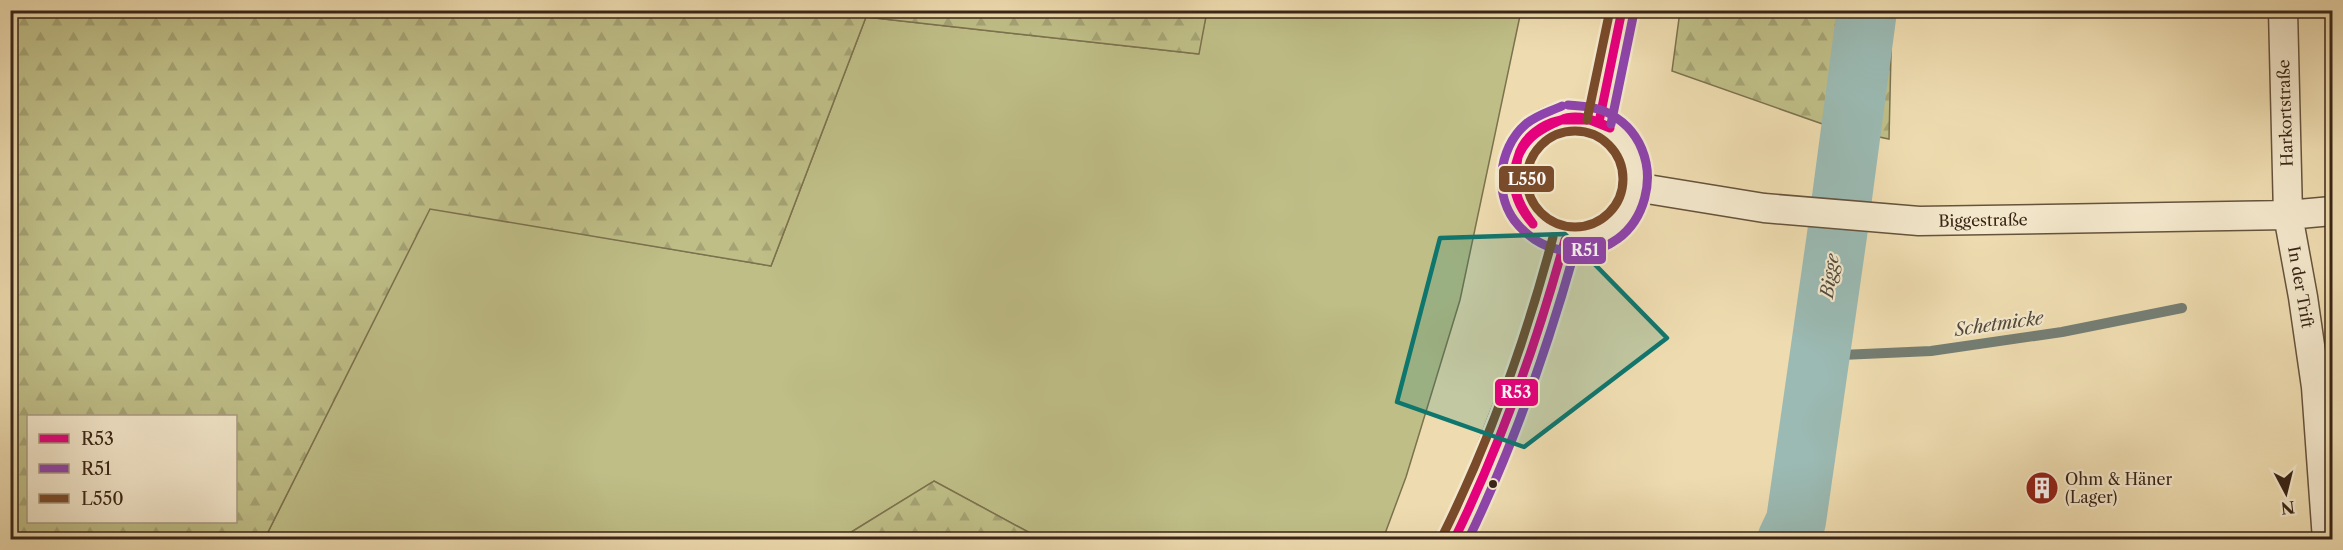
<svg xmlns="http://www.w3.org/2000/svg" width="2343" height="550" font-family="'Libre Caslon Text',serif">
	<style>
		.green { fill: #bfbe87; stroke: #7c724e; stroke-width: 1.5 }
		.forest { fill: url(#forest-firs); stroke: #7c724e; stroke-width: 1.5; fill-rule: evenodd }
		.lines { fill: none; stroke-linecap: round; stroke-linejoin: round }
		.stream { stroke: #747e74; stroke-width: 10 }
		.river { stroke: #9bbab3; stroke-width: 60 }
		.minor-casing { stroke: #66533c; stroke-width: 31 }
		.secondary-casing { stroke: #392516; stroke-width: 35 }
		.minor { stroke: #f4e8cc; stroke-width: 28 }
		.secondary { stroke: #f4e8cc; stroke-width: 33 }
		.bus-1-casing { stroke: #f4e8cc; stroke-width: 14 }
		.bus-2-casing { stroke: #f4e8cc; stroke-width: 14 }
		.bus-3-casing { stroke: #f4e8cc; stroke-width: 14 }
		.bus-1 { stroke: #e5007d; stroke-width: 9 }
		.bus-2 { stroke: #8e44ad; stroke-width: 9 }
		.bus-3 { stroke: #7a4b2a; stroke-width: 9 }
		.marked { fill: #0f766e; fill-opacity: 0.2; stroke: #0f766e; stroke-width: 4.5; stroke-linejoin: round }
		.bus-dot { fill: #392516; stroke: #f4e8cc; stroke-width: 2 }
		.labels { text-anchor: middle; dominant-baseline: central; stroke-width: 4.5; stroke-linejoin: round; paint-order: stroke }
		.street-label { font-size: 16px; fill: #392516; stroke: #f4e8cc }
		.poi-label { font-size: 16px; fill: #392516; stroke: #f4e8cc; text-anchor: start }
		.water-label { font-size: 18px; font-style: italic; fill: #524a3d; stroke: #f4e8cc }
		.line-badge { stroke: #f4e8cc; stroke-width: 2 }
		.badge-label { font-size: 16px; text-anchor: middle; font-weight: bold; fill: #fff }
	</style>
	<defs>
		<pattern id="forest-firs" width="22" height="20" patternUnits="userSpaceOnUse" patternTransform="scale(1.5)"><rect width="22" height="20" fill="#bfbe87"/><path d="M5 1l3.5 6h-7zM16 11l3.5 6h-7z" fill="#a5a374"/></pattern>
	</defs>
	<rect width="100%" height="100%" fill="#eedcb0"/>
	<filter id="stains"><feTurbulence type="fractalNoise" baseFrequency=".00333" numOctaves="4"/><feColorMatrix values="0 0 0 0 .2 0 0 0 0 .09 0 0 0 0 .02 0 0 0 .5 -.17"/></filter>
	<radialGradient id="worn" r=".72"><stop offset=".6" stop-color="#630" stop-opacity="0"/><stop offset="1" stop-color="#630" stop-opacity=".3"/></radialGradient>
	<!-- green -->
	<path class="green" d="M1207 11H1521L1460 300 1406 477 1383 539H1041L934 481 840 539 264 540 430 208 771 266 866 17 1198 54Z"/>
	<!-- forest -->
	<path class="forest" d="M10 11 11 10 1207 11 1199 54 866 17 771 266 430 209 264 540 11 539ZM28 416H236V522H28Z
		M1680 11H1892L1889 139 1831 127 1672 71Z
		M934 481 1041 539H840Z"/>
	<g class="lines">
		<!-- stream -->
		<path class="stream" d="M1819 356 1931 351 2062 332 2182 308"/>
		<!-- river -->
		<path class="river" d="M1787 540 1796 521 1837 235 1867 10"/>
		<!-- minor casing -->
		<g class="minor-casing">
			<path id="minor" d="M2283 10 2288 215 2303 297 2316 387 2327 540
				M1635 187 1764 208 1919 221 2288 215 2332 211"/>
		</g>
		<!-- secondary casing -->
		<g class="secondary-casing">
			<path id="secondary" d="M1513 179a61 61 0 1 1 122 0a61 61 0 1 1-122 0Z
				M1599 122 1622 10
				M1454 540C1472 504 1487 467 1501 430 1526 368 1548 305 1565 240"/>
		</g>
		<!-- minor -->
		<use href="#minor" class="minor"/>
		<!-- secondary -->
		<use href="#secondary" class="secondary"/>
		<!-- bus-1 casing -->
		<g class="bus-1-casing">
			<path id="bus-1" d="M1561 120C1576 113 1597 120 1610 128
				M1561 120H1590L1610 128
				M1599 122 1622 10
				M1518 157C1513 189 1514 198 1533 224
				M1518 157C1509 182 1516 205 1533 224
				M1518 157C1523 137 1542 124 1561 120
				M1518 157C1526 137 1542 128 1561 120
				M1454 540C1501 444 1537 342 1565 240"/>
		</g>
		<!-- bus-2 casing -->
		<g class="bus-2-casing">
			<path id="bus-2" d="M1562 106C1549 112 1537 115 1526 124 1497 149 1493 198 1519 226 1533 241 1547 248 1566 251 1649 263 1680 145 1604 111 1593 106 1580 106 1568 105
				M1611 124 1634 12
				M1468 540C1514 445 1549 344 1577 243"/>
		</g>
		<!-- bus-3 casing -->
		<g class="bus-3-casing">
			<path id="bus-3" d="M1587 120 1610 10
				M1527 179a48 48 0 1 1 96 0a48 48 0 1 1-96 0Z
				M1443 535C1490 440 1526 339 1553 237"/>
		</g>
		<!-- bus-1 -->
		<use href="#bus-1" class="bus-1"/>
		<!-- bus-2 -->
		<use href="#bus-2" class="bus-2"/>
		<!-- bus-3 -->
		<use href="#bus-3" class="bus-3"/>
	</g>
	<!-- marked area -->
	<path class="marked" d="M1565 234 1667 338 1524 447 1397 402 1440 238Z"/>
	<!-- icons -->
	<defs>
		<g id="building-disc" transform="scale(1.725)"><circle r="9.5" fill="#8f2418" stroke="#f4e8cc"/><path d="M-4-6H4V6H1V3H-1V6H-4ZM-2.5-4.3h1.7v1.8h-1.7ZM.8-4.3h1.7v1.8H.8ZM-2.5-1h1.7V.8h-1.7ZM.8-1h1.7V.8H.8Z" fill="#fff"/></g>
	</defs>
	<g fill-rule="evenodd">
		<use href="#building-disc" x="2042" y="488"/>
	</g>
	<!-- markers -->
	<circle class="bus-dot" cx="1493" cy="484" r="5"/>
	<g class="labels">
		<!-- street labels -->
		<g class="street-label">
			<text transform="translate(2285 113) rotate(-92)">Harkortstraße</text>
			<text transform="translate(1983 220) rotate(-1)">Biggestraße</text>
			<text transform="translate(2301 287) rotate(80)">In der Trift</text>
		</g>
		<!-- poi labels -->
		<g class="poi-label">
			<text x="2065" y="479">Ohm &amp; Häner<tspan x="2065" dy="18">(Lager)</tspan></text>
		</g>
		<!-- water labels -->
		<g class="water-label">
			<text transform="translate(1830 276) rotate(-82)">Bigge</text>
			<text transform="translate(1999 324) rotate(-8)">Schetmicke</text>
		</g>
	</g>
	<g class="line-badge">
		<rect x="1498" y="165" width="57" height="28" rx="6" fill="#7a4b2a"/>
		<rect x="1562" y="236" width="45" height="29" rx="6" fill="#8e44ad"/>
		<rect x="1494" y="378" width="45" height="29" rx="6" fill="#e5007d"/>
	</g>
	<g class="badge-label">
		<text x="1527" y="185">L550</text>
		<text x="1585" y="256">R51</text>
		<text x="1516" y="398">R53</text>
	</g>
	<!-- margin -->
	<rect width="2343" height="550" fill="none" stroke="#eedcb0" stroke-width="36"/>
	<rect x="12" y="12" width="2319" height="526" fill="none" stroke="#392516" stroke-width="3"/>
	<rect x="18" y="18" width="2307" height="514" fill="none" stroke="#392516" stroke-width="1.5"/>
	<!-- legend -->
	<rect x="27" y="415" width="210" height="108" fill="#f4e8cc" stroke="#a99a83" stroke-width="1.5"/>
	<rect x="39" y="434" width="30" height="9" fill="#e5007d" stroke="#a99a83" stroke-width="1.5"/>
	<text x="81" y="445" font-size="18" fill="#392516">R53</text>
	<rect x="39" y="464" width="30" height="9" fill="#8e44ad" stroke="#a99a83" stroke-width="1.5"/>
	<text x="81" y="475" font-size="18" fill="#392516">R51</text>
	<rect x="39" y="494" width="30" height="9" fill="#7a4b2a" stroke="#a99a83" stroke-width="1.5"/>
	<text x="81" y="505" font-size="18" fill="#392516">L550</text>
	<!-- north arrow -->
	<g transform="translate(2286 493) rotate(173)" stroke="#f4e8cc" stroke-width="4.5" paint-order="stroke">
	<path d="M0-4.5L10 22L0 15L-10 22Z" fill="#392516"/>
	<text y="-9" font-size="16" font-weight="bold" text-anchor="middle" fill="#392516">N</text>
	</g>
	<rect width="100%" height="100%" filter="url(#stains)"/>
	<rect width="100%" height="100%" fill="url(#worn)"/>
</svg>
